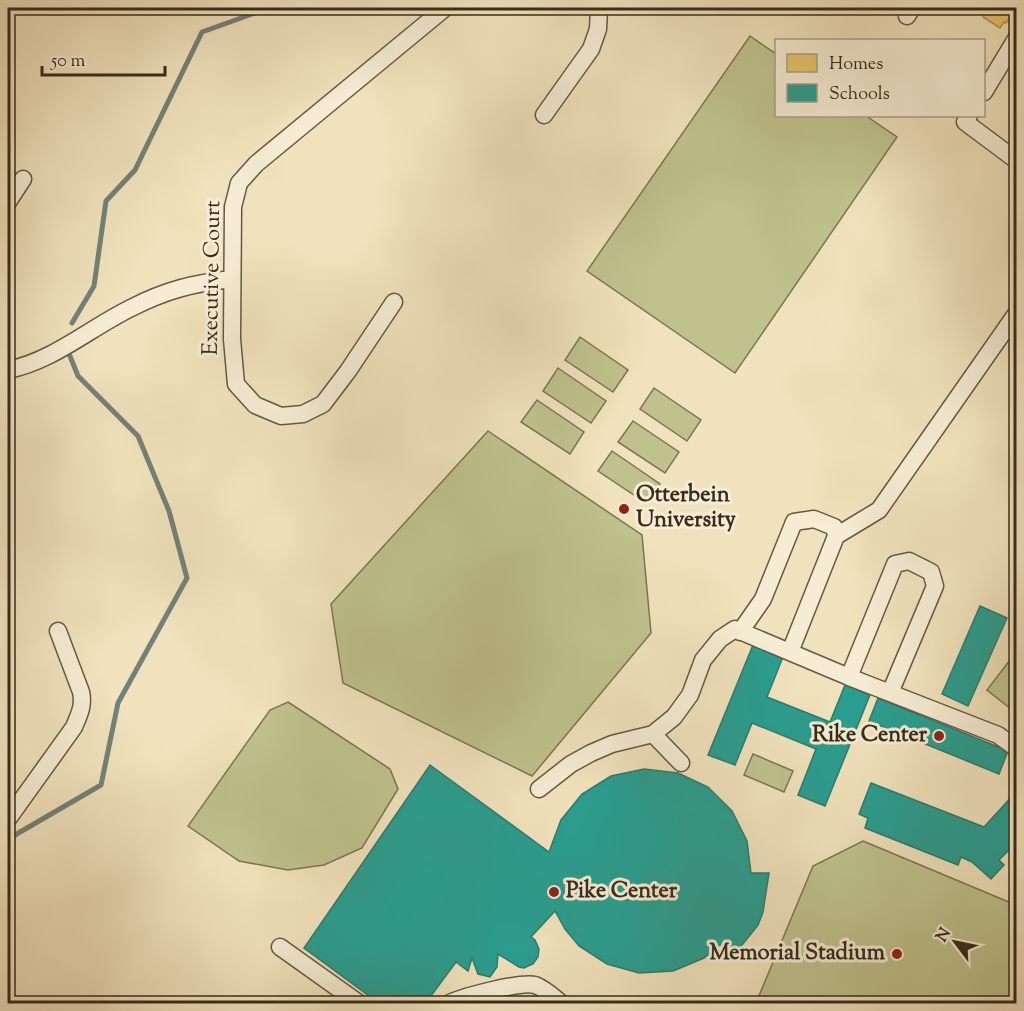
<svg xmlns="http://www.w3.org/2000/svg" width="1024" height="1011" font-family="'Sorts Mill Goudy',serif">
	<style>
		.green { fill: #bfc28d; stroke: #7b7655; stroke-width: 1.5 }
		.homes { fill: #e9c46a; stroke: #b49653; stroke-width: 1.5 }
		.schools { fill: #2a9d8f; stroke: #2e7b6d; stroke-width: 1.5 }
		.lines { fill: none; stroke-linecap: round; stroke-linejoin: round }
		.stream { stroke: #738279; stroke-width: 5 }
		.minor-casing { stroke: #655945; stroke-width: 19 }
		.minor { stroke: #f5ecd3; stroke-width: 16 }
		.poi-dot { fill: #8f2418; stroke: #f5ecd3; stroke-width: 2 }
		.labels { text-anchor: middle; dominant-baseline: central; stroke-width: 6; stroke-linejoin: round; paint-order: stroke }
		.street-label { font-size: 22px; fill: #372b1d; stroke: #f5ecd3 }
		.poi-label { font-size: 22px; font-weight: bold; fill: #372b1d; stroke: #f5ecd3; text-anchor: start }
	</style>
	<rect width="100%" height="100%" fill="#f0e2bc"/>
	<filter id="stains"><feTurbulence type="fractalNoise" baseFrequency=".00333" numOctaves="4"/><feColorMatrix values="0 0 0 0 .2 0 0 0 0 .09 0 0 0 0 .02 0 0 0 .5 -.17"/></filter>
	<radialGradient id="worn" r=".72"><stop offset=".6" stop-color="#630" stop-opacity="0"/><stop offset="1" stop-color="#630" stop-opacity=".3"/></radialGradient>
	<!-- green -->
	<path class="green" d="M750 36 776 54V116H866L897 137 735 373 587 271Z
		M580 337 628 370 613 392 565 360Z
		M558 368 606 401 591 423 543 391Z
		M654 388 701 420 687 441 640 409Z
		M537 400 584 432 570 454 521 422Z
		M633 421 679 452 665 473 618 442Z
		M488 431 642 535 651 633 532 776 343 683 331 604Z
		M612 451 660 484 646 503 598 471Z
		M1016 652V713L987 690Z
		M288 702 390 769 398 789 362 848 324 865 288 870 239 861 188 826 270 710Z
		M753 754 793 771 784 792 744 775Z
		M863 841 1016 905V1003H756L813 866Z"/>
	<!-- homes -->
	<path class="homes" d="M989 8H1016L1006 23 1004 22 1000 28 983 17Z"/>
	<!-- schools -->
	<path class="schools" d="M980 606 1007 618 968 706 942 694Z
		M753 645 783 657 767 697 830 722 845 685 870 695 825 806 798 795 816 749 752 723 735 765 708 755Z
		M878 698 1008 751 999 774 869 721Z
		M430 765 549 852 561 820 582 794 611 776 644 769 678 773 708 787 732 811 747 841 751 873H769L763 912 758 925 734 955 720 945 704 958 673 971 639 973 607 964 579 946 565 929 555 911 531 937 535 940 539 949 538 957 533 964 524 968 519 967 498 954 497 967 490 977 478 974 472 958 468 971 456 962 425 1004H380L304 948Z
		M871 783 984 827 1016 792V854L1014 857 1008 851 999 860 1004 865 991 879 972 862 961 857 958 865 865 828 868 818 859 814Z"/>
	<g class="lines">
		<!-- stream -->
		<path class="stream" d="M72 323 94 286 106 201 135 170 202 32 255 13 258 8
			M8 845 15 835 101 785 118 703 187 578 169 511 138 436 78 376 70 356"/>
		<!-- minor casing -->
		<g class="minor-casing">
			<path id="minor" d="M907 16 912 8
				M984 92 1016 39
				M544 115 591 49 598 29 599 8
				M969 116 965 122 1016 160
				M8 202 23 179
				M394 302 348 371 323 404 303 414 281 416 255 405 236 384 232 339 233 207 239 183 256 164 445 8
				M8 370C53 361 90 328 131 308 166 290 194 283 232 279
				M740 632 763 599 794 522 814 519 834 527 836 536 879 510 1016 314
				M790 652 836 536
				M849 677 895 564 909 561 931 572 935 586 890 693
				M653 734 681 763
				M539 789 571 764 591 753 612 744 653 734 674 717 690 695 703 660 720 639 735 629 849 677 998 735 1016 748
				M8 819 74 727C79 715 84 706 81 692L58 631
				M280 947 360 1004
				M448 1004C460 997 522 981 535 985 544 988 555 998 562 1004"/>
		</g>
		<!-- minor -->
		<use href="#minor" class="minor"/>
	</g>
	<!-- markers -->
	<g class="poi-dot">
		<circle cx="624" cy="509" r="6"/>
		<circle cx="939" cy="736" r="6"/>
		<circle cx="554" cy="892" r="6"/>
		<circle cx="897" cy="954" r="6"/>
	</g>
	<g class="labels">
		<!-- street labels -->
		<g class="street-label">
			<text transform="translate(213 278) rotate(-89)">Executive Court</text>
		</g>
		<!-- poi labels -->
		<g class="poi-label">
			<text x="636" y="496">Otterbein<tspan x="636" dy="25">University</tspan></text>
			<text x="927" y="736" text-anchor="end">Rike Center</text>
			<text x="566" y="892">Pike Center</text>
			<text x="885" y="954" text-anchor="end">Memorial Stadium</text>
		</g>
	</g>
	<!-- margin -->
	<rect width="1024" height="1011" fill="none" stroke="#f0e2bc" stroke-width="30"/>
	<rect x="9" y="9" width="1006" height="993" fill="none" stroke="#372b1d" stroke-width="3"/>
	<rect x="15" y="15" width="994" height="981" fill="none" stroke="#372b1d" stroke-width="1.5"/>
	<!-- legend -->
	<rect x="775" y="39" width="210" height="78" fill="#f5ecd3" stroke="#a99f8a" stroke-width="1.5"/>
	<rect x="787" y="54" width="30" height="18" fill="#e9c46a" stroke="#a99f8a" stroke-width="1.5"/>
	<text x="829" y="69" font-size="18" fill="#372b1d">Homes</text>
	<rect x="787" y="84" width="30" height="18" fill="#2a9d8f" stroke="#a99f8a" stroke-width="1.5"/>
	<text x="829" y="99" font-size="18" fill="#372b1d">Schools</text>
	<!-- north arrow -->
	<g transform="translate(955 942) rotate(302)" stroke="#f5ecd3" stroke-width="4.5" paint-order="stroke">
	<path d="M0-4.5L10 22L0 15L-10 22Z" fill="#372b1d"/>
	<text y="-9" font-size="16" font-weight="bold" text-anchor="middle" fill="#372b1d">N</text>
	</g>
	<!-- scale -->
	<path d="M42 66v9h123v-9" fill="none" stroke="#372b1d" stroke-width="3"/>
	<text x="51" y="66" font-size="18" fill="#372b1d" stroke="#f5ecd3" stroke-width="4.5" paint-order="stroke">50 m</text>
	<rect width="100%" height="100%" filter="url(#stains)"/>
	<rect width="100%" height="100%" fill="url(#worn)"/>
</svg>
